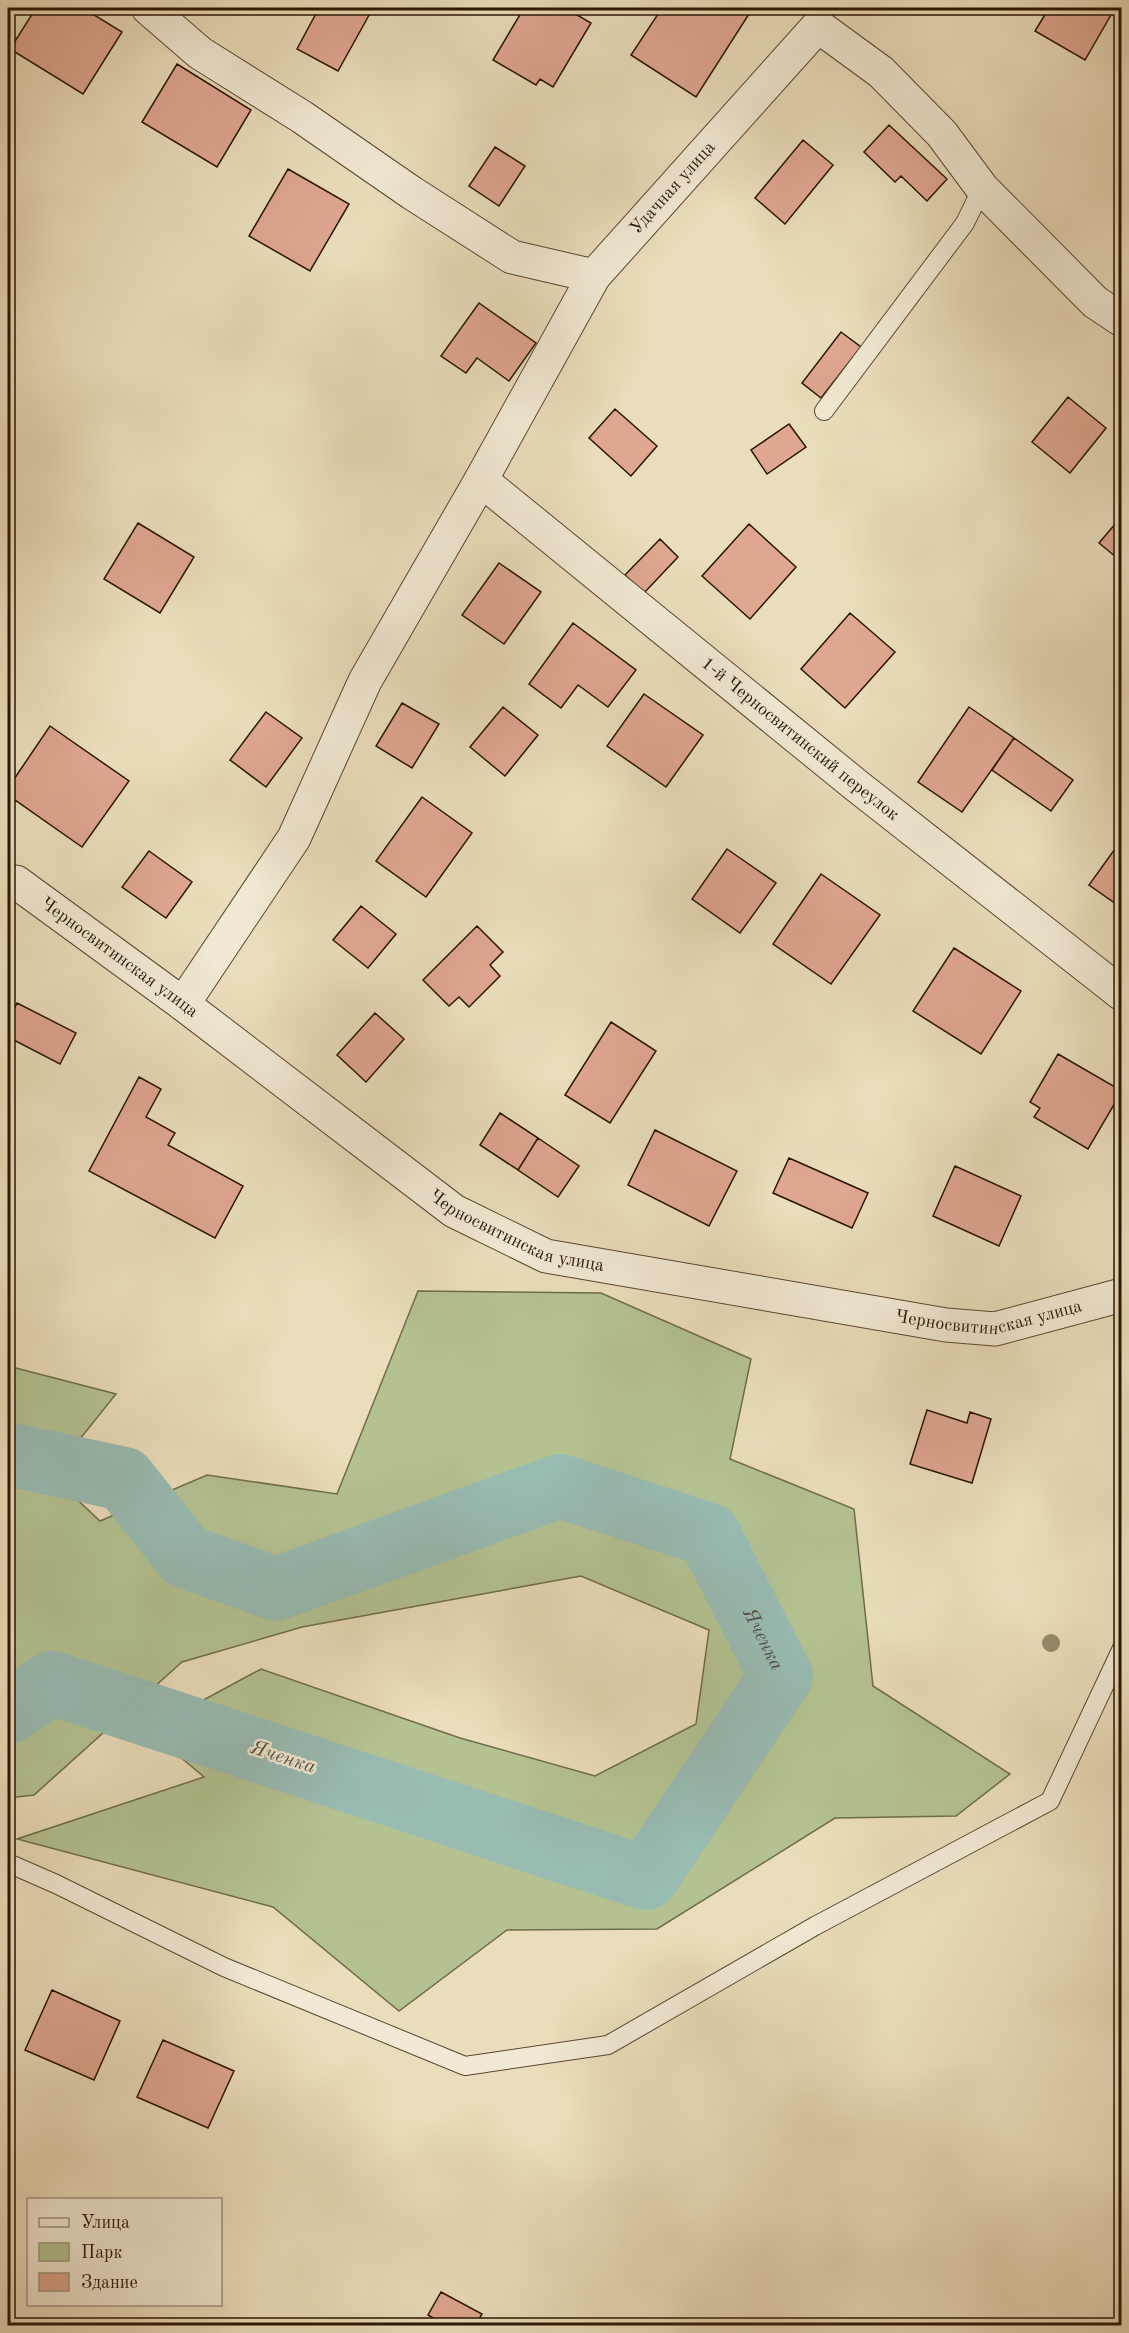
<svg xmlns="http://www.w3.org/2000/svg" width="1129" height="2333" font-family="'Old Standard TT',serif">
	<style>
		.green { fill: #b4c292; stroke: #6e6c4a; stroke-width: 1.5 }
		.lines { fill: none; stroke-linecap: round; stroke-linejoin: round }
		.river { stroke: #98bbb2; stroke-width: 64 }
		.building { fill: #dfa690; stroke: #291502; stroke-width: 1.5 }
		.service-casing { stroke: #594730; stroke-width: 20 }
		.minor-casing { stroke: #594730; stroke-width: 35 }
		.tertiary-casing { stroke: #594730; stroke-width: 35 }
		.service { stroke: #f1e9d3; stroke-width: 18 }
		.minor { stroke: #f1e9d3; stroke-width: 33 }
		.tertiary { stroke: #f1e9d3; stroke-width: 33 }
		.tree { fill: #978c6d }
		.labels { text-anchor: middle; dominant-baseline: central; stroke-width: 5; stroke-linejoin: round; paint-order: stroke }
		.street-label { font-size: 18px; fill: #291502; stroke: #f1e9d3 }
		.water-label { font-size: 20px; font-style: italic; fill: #504f40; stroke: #f1e9d3 }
	</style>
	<rect width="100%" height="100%" fill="#eaddbb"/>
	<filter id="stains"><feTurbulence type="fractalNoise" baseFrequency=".00333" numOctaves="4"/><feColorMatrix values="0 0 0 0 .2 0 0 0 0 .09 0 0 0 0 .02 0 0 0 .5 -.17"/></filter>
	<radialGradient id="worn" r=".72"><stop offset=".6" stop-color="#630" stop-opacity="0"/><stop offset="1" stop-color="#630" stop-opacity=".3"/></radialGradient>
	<!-- green -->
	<path class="green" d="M418 1291 601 1293 751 1359 730 1459 854 1509 873 1686 1010 1774 956 1816 835 1818 657 1929 507 1930 399 2011 273 1907 17 1839 204 1777 148 1730 261 1669 460 1738 595 1776 696 1724 709 1630 581 1576 302 1627 182 1662 34 1795 8 1798V1366L116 1394 51 1475 100 1521 207 1475 337 1494Z"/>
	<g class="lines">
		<!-- river -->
		<path class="river" id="s1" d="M8 1454 124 1479 185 1556 276 1589 560 1486 709 1535 781 1676 646 1878 52 1683 8 1712"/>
	</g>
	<!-- building -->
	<path class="building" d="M36 8H83L122 32 83 94 10 49Z
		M319 8H373L338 71 297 49Z
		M524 8H565L591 23 553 87 540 79 536 85 493 60Z
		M662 8H739L749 14 696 97 631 55Z
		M1049 8H1115L1085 60 1035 31Z
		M177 64 251 110 217 167 142 122Z
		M889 125 947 179 927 201 901 176 895 182 864 152Z
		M803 140 833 165 785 224 755 198Z
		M495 147 525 166 499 206 469 186Z
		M288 169 349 204 310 271 249 236Z
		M479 303 536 343 509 381 477 358 466 373 441 356Z
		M841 332 861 347 821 398 802 383Z
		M1068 397 1106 428 1070 473 1032 442Z
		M615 409 657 446 631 476 589 438Z
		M789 424 806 447 767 474 751 450Z
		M1122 516V562L1099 543Z
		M138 523 194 557 160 613 104 579Z
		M749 524 796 567 750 619 702 576Z
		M660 539 678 557 644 593 625 575Z
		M499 563 541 592 504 644 462 615Z
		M850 613 895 652 845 708 801 669Z
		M573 623 636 670 608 707 578 685 561 708 529 684Z
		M644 694 703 735 666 787 607 746Z
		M402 703 439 724 412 768 376 746Z
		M503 707 538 735 505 776 470 747Z
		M969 707 1014 738 962 812 918 782Z
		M266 712 302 738 266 787 230 760Z
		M50 726 129 781 82 847 8 795V788Z
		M1014 738 1073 780 1051 811 992 770Z
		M422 797 472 833 426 897 376 861Z
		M1122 839V908L1089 885Z
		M727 849 776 883 740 933 692 899Z
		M149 851 192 882 166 918 122 887Z
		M821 874 880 915 831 984 773 944Z
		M361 906 396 934 368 968 333 940Z
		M477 926 503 952 490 965 500 976 469 1007 459 997 449 1006 423 980Z
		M954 948 1021 991 981 1054 913 1011Z
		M17 1003 76 1033 60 1064 8 1037V1021Z
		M375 1013 404 1039 366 1082 337 1055Z
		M611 1022 656 1051 610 1123 565 1095Z
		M1058 1054 1122 1091 1088 1149 1034 1117 1040 1108 1030 1102Z
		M139 1077 161 1089 146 1117 175 1133 168 1145 243 1186 215 1238 89 1171Z
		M500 1113 538 1138 518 1170 480 1145Z
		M655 1130 737 1171 709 1226 628 1185Z
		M538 1138 579 1166 558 1197 518 1170Z
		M789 1158 868 1193 852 1228 773 1193Z
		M955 1166 1021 1196 999 1246 933 1216Z
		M927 1410 967 1423 970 1412 991 1419 972 1483 910 1464Z
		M52 1990 120 2021 94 2080 25 2050Z
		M163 2040 234 2071 208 2128 137 2097Z
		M441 2292 482 2314 475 2326H446L428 2315Z"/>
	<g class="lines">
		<!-- service casing -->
		<g class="service-casing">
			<path id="service" d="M824 411 965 223 982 188
				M8 1863 56 1884 224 1967 465 2066 608 2045 815 1926 1050 1801 1122 1648"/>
		</g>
		<!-- minor casing -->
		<g class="minor-casing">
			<g id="minor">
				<path id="s2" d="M148 8 200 53 302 117 412 193 512 257 594 276 818 26 881 72 942 134 982 188 1095 302 1122 320"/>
				<path id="s3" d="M481 480 857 786 1122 994"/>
				<path d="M183 1004 294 838 365 681 481 480 594 276"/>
			</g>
		</g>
		<!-- tertiary casing -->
		<g class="tertiary-casing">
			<g id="tertiary">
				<path id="s4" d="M8 881 16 882 183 1004 454 1211 546 1256 946 1325 995 1329 1122 1295"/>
			</g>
		</g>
		<!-- service -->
		<use href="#service" class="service"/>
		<!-- minor -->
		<use href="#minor" class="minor"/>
		<!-- tertiary -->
		<use href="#tertiary" class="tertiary"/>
	</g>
	<!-- trees -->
	<circle class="tree" cx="1051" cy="1643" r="9"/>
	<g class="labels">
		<!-- street labels -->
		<g class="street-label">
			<text stroke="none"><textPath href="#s2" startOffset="644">Удачная улица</textPath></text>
			<text stroke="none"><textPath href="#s3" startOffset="411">1-й Черносвитинский переулок</textPath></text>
			<text stroke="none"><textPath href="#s4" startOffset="136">Черносвитинская улица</textPath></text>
			<text stroke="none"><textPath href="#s4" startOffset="622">Черносвитинская улица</textPath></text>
			<text stroke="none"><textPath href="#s4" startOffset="1108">Черносвитинская улица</textPath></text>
		</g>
		<!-- water labels -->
		<g class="water-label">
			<text stroke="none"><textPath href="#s1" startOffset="890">Яченка</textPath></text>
			<text transform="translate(283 1758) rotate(18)">Яченка</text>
		</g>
	</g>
	<!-- margin -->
	<rect width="1129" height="2333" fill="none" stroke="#eaddbb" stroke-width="30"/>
	<rect x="9" y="9" width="1111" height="2315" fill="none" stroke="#291502" stroke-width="3"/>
	<rect x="15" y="15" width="1099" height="2303" fill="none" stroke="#291502" stroke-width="1.5"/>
	<!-- legend -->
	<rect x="27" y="2198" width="195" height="108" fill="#f1e9d3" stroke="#a1947f" stroke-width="1.5"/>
	<rect x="39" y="2218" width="30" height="9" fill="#f1e9d3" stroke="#a1947f" stroke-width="1.5"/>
	<text x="81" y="2228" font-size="18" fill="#291502">Улица</text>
	<rect x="39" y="2243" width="30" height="18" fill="#b4c292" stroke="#a1947f" stroke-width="1.5"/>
	<text x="81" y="2258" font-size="18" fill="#291502">Парк</text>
	<rect x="39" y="2273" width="30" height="18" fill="#dfa690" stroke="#a1947f" stroke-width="1.5"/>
	<text x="81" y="2288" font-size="18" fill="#291502">Здание</text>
	<rect width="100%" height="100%" filter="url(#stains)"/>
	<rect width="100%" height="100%" fill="url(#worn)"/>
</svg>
